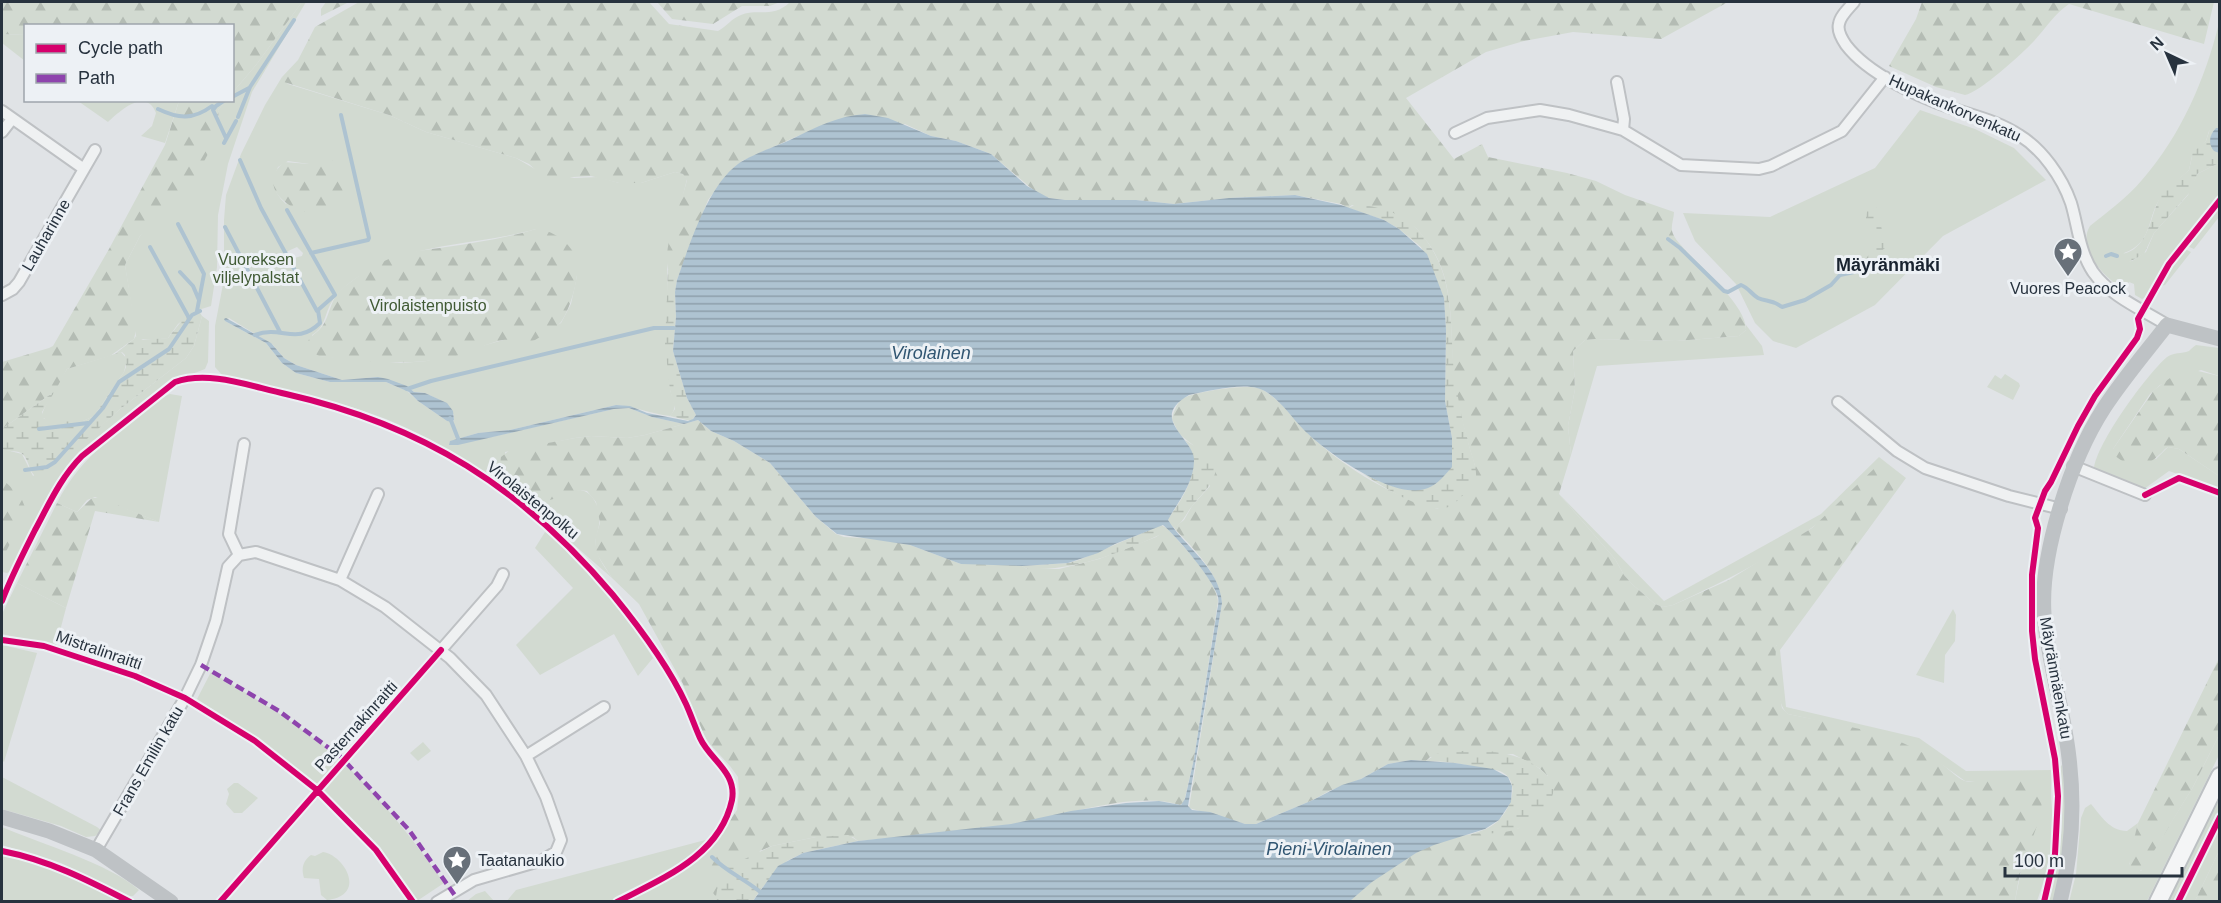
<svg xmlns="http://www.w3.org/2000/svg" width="2221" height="903" font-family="Helvetica,sans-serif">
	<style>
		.green { fill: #d2dad1; fill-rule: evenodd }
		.forest { fill: url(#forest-firs) }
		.wetland { fill: url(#wetland-marsh) }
		.water { fill: url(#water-rules) }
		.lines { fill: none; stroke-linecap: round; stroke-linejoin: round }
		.stream { stroke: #aec3d1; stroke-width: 4 }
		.street-casing { stroke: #bec1c4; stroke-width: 14 }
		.primary-casing { stroke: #bcc0c3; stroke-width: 20 }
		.street { stroke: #eff1f2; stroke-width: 10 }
		.secondary { stroke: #bec2c5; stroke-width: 15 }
		.primary { stroke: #f4f5f6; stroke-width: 16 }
		.quiet { stroke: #8e44ad; stroke-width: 4.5; stroke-dasharray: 9 4.5; stroke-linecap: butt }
		.cycleway-casing { stroke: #edf1f5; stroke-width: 10 }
		.cycleway { stroke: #d6006c; stroke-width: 6 }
		.labels { text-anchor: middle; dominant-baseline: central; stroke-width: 6; stroke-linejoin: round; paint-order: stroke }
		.street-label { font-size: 16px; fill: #27323e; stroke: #edf1f5 }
		.park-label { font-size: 16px; fill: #405a34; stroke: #edf1f5 }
		.poi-label { font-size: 16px; fill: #27323e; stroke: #edf1f5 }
		.neighbourhood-label { font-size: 18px; font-weight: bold; fill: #19232f; stroke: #edf1f5 }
		.water-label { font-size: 18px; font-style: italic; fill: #315672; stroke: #edf1f5 }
	</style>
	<defs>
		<pattern id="forest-firs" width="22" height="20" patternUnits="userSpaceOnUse" patternTransform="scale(1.5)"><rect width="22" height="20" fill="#d2dad1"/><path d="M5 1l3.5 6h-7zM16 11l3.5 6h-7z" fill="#b4bcb4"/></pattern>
		<pattern id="wetland-marsh" width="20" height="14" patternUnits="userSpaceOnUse" patternTransform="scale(1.5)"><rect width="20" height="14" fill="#d2dad1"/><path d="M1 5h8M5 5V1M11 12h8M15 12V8" fill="none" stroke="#b4bcb4"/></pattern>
		<pattern id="water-rules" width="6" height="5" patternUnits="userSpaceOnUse" patternTransform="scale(1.5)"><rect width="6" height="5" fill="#aec3d1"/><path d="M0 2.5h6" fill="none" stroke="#8e9fab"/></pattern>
	</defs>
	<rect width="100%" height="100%" fill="#e0e3e6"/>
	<!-- green -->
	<path class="green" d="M302 2H306L252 92 228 164 218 215 217 267 211 306 195 311 178 324 168 338 153 340 139 339 136 336 125 265 140 236 220 128 218 110 226 101 232 100 233 92 256 65Z
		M2219 23V124L2209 131 2206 141 2192 156 2189 170C2179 180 2167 187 2159 200 2147 220 2152 243 2124 253L2121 262 2132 261 2146 252 2154 233 2188 195 2197 174 2219 163V197L2163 267 2146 297 2142 299 2135 295 2134 284 2129 282 2126 289C2106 282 2076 247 2090 226 2107 212 2127 198 2142 180 2181 135 2205 80 2219 23Z
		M2 34 25 35V61L2 43Z
		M282 77 288 84 389 115 426 132 516 158 535 169 574 178 598 177 619 183H641L675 172 683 174 687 179 667 260 670 390C673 400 678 408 670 416 651 414 635 406 616 405L510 430 478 433 454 440 482 439 614 409 629 408 652 417 684 424 645 435 627 438 591 436 575 438 505 452 506 475 519 484 526 497 580 490C595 492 601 511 599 525 598 533 594 540 596 548 598 559 606 569 612 578 542 517 474 454 386 419 334 399 277 388 223 376L215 367V326L224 279V220L226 195 241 154 265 105ZM288 161 309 164 286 204C273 192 272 183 278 167ZM536 229 577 276 571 304 561 323 532 341 507 339 427 361 401 363 319 356 312 335C325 327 324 317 330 305 338 289 353 280 368 271 416 242 481 245 536 229ZM297 247 303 253 302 256 286 260 285 257 288 251ZM229 318 273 345 284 358 296 365 342 380 378 377 408 387 414 392 425 393 444 402 454 415V421H447L418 401 407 391 386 382H330L296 373 282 363 266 343 225 321Z
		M78 101H179L165 143 141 136 152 126 156 113C146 87 120 111 108 122Z
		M1920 110 1975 129 2014 148 2046 180 1943 236 1875 305 1796 348 1773 341 1755 323 1736 284 1695 241 1683 213 1770 217 1875 168Z
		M2219 206V217L2194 249 2187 246Z
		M2185 249 2191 252 2165 285 2160 286 2164 276Z
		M202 316 209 321 208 362 205 369 169 383 77 457 54 489 12 571 7 573 2 572V449L22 454 33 476 64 458 119 410 186 358 194 346Z
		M1746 325 1762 346 1764 355 1597 366 1571 455 1568 426 1575 389 1573 351 1585 340 1595 339 1676 341 1739 336 1746 330Z
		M2196 345 2219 348V376L2201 370 2160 385 2150 394 2113 449 2156 459 2168 447 2179 449 2219 476V488L2169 471 2144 489 2094 469C2096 444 2147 374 2167 357 2174 352 2181 354 2189 351 2191 349 2193 347 2196 345Z
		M121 352 127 359 124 372 94 416 83 421H48L42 417C41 410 62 377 67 369Z
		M2005 374 2019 383 2020 386 2013 400 1987 387 1995 375 2001 379Z
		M170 394 182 396 159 522 95 497 87 500 77 512 57 503C81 455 123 428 165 396Z
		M1879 457 1906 478 1780 650 1786 707 1919 738 1966 771 2053 770C2048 792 2054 814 2053 836 2051 859 2044 881 2037 901H2015L2021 871 2029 845 1975 782 1965 781 1944 766 1902 743 1862 730 1788 714C1777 707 1771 661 1775 648 1777 644 1780 640 1782 635L1829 514C1783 553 1727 580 1673 605L1663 607 1655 604 1633 585 1624 575 1615 559 1559 494 1664 601 1821 514Z
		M545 532C587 561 627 615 653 658L638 676 614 634 540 675 516 645 573 588 535 548Z
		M17 583 66 608 56 646 2 634V614Z
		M1953 609 1956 615 1955 641 1945 655 1944 683 1916 675Z
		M2 645 37 653 4 762 2 760Z
		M211 672C258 700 307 728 347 766 384 802 415 842 444 883L417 901C401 880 386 856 368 836 317 778 260 740 197 699Z
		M2219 735V755L2147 901 2069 902 2076 874 2081 818 2085 808 2091 804C2101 816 2110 831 2127 831L2138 823 2129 864 2141 871 2193 787Z
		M423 742 431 751 418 761 410 753Z
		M2062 765 2068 811 2055 901 2049 902C2062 857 2065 813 2060 767Z
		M2 777 97 827 102 831 95 836 86 837 61 826 2 809Z
		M234 783H238L258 798 242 813H234L226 804 229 794 227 789Z
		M2219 794V810L2176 901 2167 902Z
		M770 823 742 901 506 902 516 890Z
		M2219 825V851L2195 901 2182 902Z
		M2 827C41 844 108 863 139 890L133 896H130L61 863 2 845Z
		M323 852C344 855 368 895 327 900L321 895 319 879 304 878C301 868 303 861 311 855L315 856Z
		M2 855 55 869 122 901H2Z
		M485 891 494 901H467L476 894Z"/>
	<!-- forest -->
	<path class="forest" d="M2 2H302L256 65 233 92 232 26H26L25 35 2 34Z
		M326 2H349L321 16V9Z
		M359 2H649L669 24 718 31C726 27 732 18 741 15 756 8 773 19 790 2H1728L1661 39 1573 32 1524 41 1486 52 1406 98 1454 159 1482 144 1488 157 1567 173 1596 181 1625 195 1674 212C1674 218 1671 225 1672 231 1674 239 1683 247 1688 253 1704 270 1747 307 1746 330L1739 336 1676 341 1595 339 1585 340 1573 351 1575 389 1568 426 1571 455 1559 494 1615 559 1624 575 1633 585 1655 604 1663 607 1673 605 1729 580 1812 528 1878 465 1886 464 1897 473 1898 483 1867 531 1776 646 1775 671 1782 708 1788 714C1826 722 1867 728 1903 743 1917 749 1930 757 1943 765 1950 770 1957 778 1965 781 1983 787 2027 766 2039 787 2050 807 2026 850 2021 870 2018 880 2017 891 2015 901H1350C1382 870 1427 840 1472 834 1488 831 1503 833 1519 828L1548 776 1539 768 1513 754 1430 757 1426 761 1411 760 1388 764 1361 779 1329 791 1313 800 1256 824H1245L1189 808 1222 603C1219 573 1194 549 1174 528L1184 520 1192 506 1210 486 1193 445 1179 434 1172 419C1174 411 1176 405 1182 399 1191 392 1246 384 1258 388 1277 394 1299 426 1315 440 1350 471 1392 496 1438 509L1475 466C1466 437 1458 407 1454 377 1449 330 1457 278 1425 239 1422 235 1418 229 1413 226 1396 217 1370 212 1352 205L1348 208 1341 204 1295 195 1229 198 1174 204 1136 200H1065L1049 198 1038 194 991 154 956 141 931 136 905 124 800 135 742 161 729 173 708 200 677 280C673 277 670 274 668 269 662 247 682 202 687 180L683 174 675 172 641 183H619L591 176 554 178 540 174 529 164 516 158 426 132 389 115 284 82 282 77 298 60 315 27Z
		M657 2H780L770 6H742L713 24 672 19Z
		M1922 2H2214L2204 44 2069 4C2054 14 2046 28 2034 41 2023 53 1979 93 1965 95L1936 87 1889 66 1916 19Z
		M179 101H226L218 110 220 128 219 133 199 171 185 189 140 236 125 265 136 330 134 339 110 356 67 369 55 391 2 429V362L49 348 53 346 109 249 165 145Z
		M328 159C339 162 340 169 342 180 354 246 238 201 284 162L309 164Z
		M536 229C553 230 572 243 577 261 580 276 570 310 561 322 556 329 542 336 535 340 525 345 514 338 503 340 488 343 475 350 460 355 414 367 365 362 319 356 301 345 306 341 319 330 331 319 328 299 344 287 358 276 375 265 391 258 408 251 428 250 446 247 476 243 506 238 536 229Z
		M2194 370 2219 376V476L2179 449 2168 447 2165 449C2149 467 2133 472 2113 454V449L2154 390 2170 378Z
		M698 420 711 431 734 441 770 463 816 517 836 534 844 537 878 539 910 545 961 564H1007L1022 566 1027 569H1059L1099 559 1156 537 1168 529C1184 548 1215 577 1218 601L1194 759 1184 802 1180 805C1134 790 1061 817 1013 824 961 831 910 836 858 841L853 837H816L772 846 757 852 732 865 717 890 716 897 711 890 708 862 709 852 737 810 739 793 738 777 730 766 708 742 697 721 683 684 639 604 612 578 598 556 595 547 596 536 600 523 596 502 587 491 580 490C568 494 536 508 527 498 521 492 520 483 513 478 503 472 499 470 501 457L510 450 575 438 591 436 627 438 645 435Z
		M2 462 3 480 20 495 27 512 2 559Z
		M92 498H100L159 522 95 511 66 608 17 583 57 503 77 512Z
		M2219 658V735L2193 787 2143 869 2138 872C2131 870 2129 866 2129 859L2138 823Z
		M2219 851V901H2195Z"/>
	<!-- wetland -->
	<path class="wetland" d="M2219 124V128L2214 130 2211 136 2217 152 2219 153V163L2197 174 2191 191 2154 233 2144 254 2129 262H2121L2117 260V256C2123 253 2129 253 2134 249 2153 234 2151 208 2164 191 2171 183 2181 178 2189 170L2193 152 2206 141 2210 129Z
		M1871 203 1876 207 1882 230 1877 234C1863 230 1864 213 1871 203Z
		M1357 204C1392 209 1413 217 1432 249 1456 288 1449 335 1455 378 1458 400 1462 420 1468 441 1470 452 1477 465 1476 477 1475 484 1468 490 1463 495 1458 500 1452 507 1445 508 1425 514 1378 484 1362 473 1381 482 1410 497 1431 486 1439 483 1443 475 1449 470L1452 438 1445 401 1446 330 1444 298 1421 247 1399 229 1384 220 1348 208Z
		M1884 240 1887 244 1885 248 1863 267 1861 265 1863 261Z
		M668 269 677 280 675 292 676 317 673 351 687 398 696 415 691 421 670 416 675 409 670 390 665 345Z
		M195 311H199L202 316 194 346 186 358 119 410 45 477 38 478C28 473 30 459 21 453 15 450 8 452 2 449V429L55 391 42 412 44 419 83 421 94 416 124 372 126 367 125 355 122 352 115 354 134 339 136 336 143 340 168 338 183 319Z
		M1185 440 1212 457 1216 468C1214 485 1203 492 1193 505 1186 513 1184 522 1174 528L1169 523 1168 519C1185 495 1204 466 1185 440Z
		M1161 525 1168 529 1164 533C1124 551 1083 568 1039 569 1032 569 1026 570 1022 566L1068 563 1079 560Z
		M1462 751C1496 750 1530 753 1553 782 1558 807 1528 829 1505 832 1494 834 1483 833 1472 834 1481 831 1490 828 1497 822 1511 809 1522 781 1500 771 1494 769 1487 770 1481 768 1463 764 1445 761 1426 761L1436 754Z
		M848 835 858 841 803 853 787 861 760 890 753 901 717 902C716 888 719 871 732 865L772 846 816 837Z"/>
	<!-- water -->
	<path class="water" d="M865 114 888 118 931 136 956 141 991 154 1027 186 1049 198 1065 200H1136L1174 204 1229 198 1295 195 1341 205 1384 220 1399 229 1427 254 1444 298 1446 330 1445 401 1452 438V467C1445 475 1438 484 1428 488 1395 502 1326 452 1304 430 1291 417 1276 393 1257 388 1241 383 1206 391 1189 395 1147 419 1195 438 1194 461 1194 483 1177 503 1168 520 1185 547 1220 568 1222 603L1188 806 1192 810 1210 812 1245 824H1256L1313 800 1342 785 1361 779 1388 764 1411 760 1455 763 1493 769 1508 777 1512 786 1511 802 1499 820 1485 829 1434 845 1416 853 1372 882 1350 901H753L778 866 803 853 858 841 1011 824 1071 811 1126 803 1159 801 1181 805 1185 799 1194 759 1217 611C1218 606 1219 602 1218 597 1213 579 1178 538 1163 525L1115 544 1098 553 1068 563 1022 566 961 564 910 545 837 534 816 517 770 463 734 441 711 431 698 420 684 424 652 417 629 408 614 409 458 445H449L450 441 478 433 510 430 616 405 630 406 647 413 688 421 693 419 696 415 687 398 673 351 676 317 675 292 677 280C690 244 707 187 738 164 750 155 777 146 792 139 817 127 837 116 865 114Z
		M2216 128H2219V153L2214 151C2208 144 2209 135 2216 128Z
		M226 318 271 343 284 358 296 365 342 380 378 377 388 379 407 386 414 392 425 393 447 403 453 411 454 420 452 422 447 421 418 401 409 392 386 382H330L296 373 282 363 266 343 225 321 224 319Z"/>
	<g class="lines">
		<!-- stream -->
		<path class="stream" d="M232 97 249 88
			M225 100 216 106 213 110 226 138
			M158 109C179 119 193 120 212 106L214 108
			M238 117 250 87 294 20
			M224 143 236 121
			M240 160 261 208 317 311
			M178 224 204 274 197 311
			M225 227 280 332
			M1668 239 1680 248 1724 291 1728 292 1741 285C1749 288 1751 294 1758 298 1766 302 1771 299 1782 307L1805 300 1831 285 1840 275 1859 271 1863 267
			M150 247 189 318
			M311 253 368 240 369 238 341 115
			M2106 256 2111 254 2117 256
			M180 272 193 286 199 300
			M255 335C282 325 296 346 320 323L318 310 335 295 287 210
			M407 389 431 381 654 328H674
			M450 418 459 441
			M39 429 88 423
			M25 470 47 467 55 462 103 408 119 382 169 349 192 315 200 311
			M712 857C727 872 743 878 759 891"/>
		<!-- street casing -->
		<g class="street-casing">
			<path id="street" d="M1854 2C1849 8 1840 16 1839 24 1837 31 1842 39 1846 45 1868 74 1917 96 1951 108 1974 116 1998 121 2019 135 2042 149 2062 177 2071 203 2078 226 2079 251 2093 272 2110 296 2143 310 2167 325
				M1617 82 1624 119 1623 130
				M2 111 84 169 19 282 13 289 2 295
				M2 132 12 119
				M1455 133 1487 118 1540 110 1569 115 1623 130 1681 165 1759 169 1771 166 1842 131 1885 77
				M84 169 95 150
				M1838 402 1897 451 1925 468 2009 496 2061 509
				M2073 466 2145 495
				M239 555 229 534 244 444
				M340 580 378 494
				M441 650 497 586 503 574
				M526 756 604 707
				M96 850 185 698 201 665 216 621 228 567 239 555 256 552 340 580 385 607 450 658 486 695 526 756 546 797 558 831 561 840 556 852 543 860 474 880 437 902"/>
		</g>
		<!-- primary casing -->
		<g class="primary-casing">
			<path id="primary" d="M2158 902 2220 776"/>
		</g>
		<!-- street -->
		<use href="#street" class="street"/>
		<!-- secondary -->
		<path class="secondary" d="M2 817 49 831 96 850 171 902
			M2060 902C2072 854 2075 807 2069 758 2064 710 2048 663 2044 614 2040 553 2071 459 2104 408 2123 379 2146 352 2167 325L2220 339"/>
		<!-- primary -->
		<use href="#primary" class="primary"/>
		<!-- quiet -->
		<path class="quiet" d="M201 665 279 711 341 757 409 830 456 897"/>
		<!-- cycleway casing -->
		<g class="cycleway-casing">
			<path id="cycleway" d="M2145 495 2179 478 2220 493
				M2 601C11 577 23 554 35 530 49 504 61 477 82 456L175 382C210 370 252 387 286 394 423 425 523 488 613 595 640 628 668 665 686 704 691 715 695 727 700 738 710 760 737 772 732 800 720 856 663 878 617 902
				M2 640 44 646 135 676 185 698 255 741 317 790 376 850 413 902
				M2 851C48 860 88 880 130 902
				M220 902 441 650
				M2044 902 2055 854 2058 796 2055 759 2035 659 2032 631V575L2038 528 2035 518 2045 491 2051 482 2078 426 2095 396 2137 338 2140 329 2138 319 2169 264 2220 200
				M2178 902 2220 817"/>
		</g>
		<!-- cycleway -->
		<use href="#cycleway" class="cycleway"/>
	</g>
	<!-- icons -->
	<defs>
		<g id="sight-pin" transform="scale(1.5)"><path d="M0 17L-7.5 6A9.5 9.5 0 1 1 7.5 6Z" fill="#687079" stroke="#edf1f5"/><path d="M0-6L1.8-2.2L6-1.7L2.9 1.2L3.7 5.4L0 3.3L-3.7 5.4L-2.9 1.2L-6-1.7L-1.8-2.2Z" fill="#fff"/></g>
	</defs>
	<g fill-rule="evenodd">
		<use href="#sight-pin" x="2068" y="252"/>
		<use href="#sight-pin" x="457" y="860"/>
	</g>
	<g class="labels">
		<!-- street labels -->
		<g class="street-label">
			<text transform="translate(1955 108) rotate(24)">Hupakankorvenkatu</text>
			<text transform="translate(46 235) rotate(-60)">Lauharinne</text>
			<text transform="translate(533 500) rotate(39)">Virolaistenpolku</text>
			<text transform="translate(99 650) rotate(19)">Mistralinraitti</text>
			<text transform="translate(2056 678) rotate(80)">Mäyränmäenkatu</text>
			<text transform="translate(356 726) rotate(-48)">Pasternakinraitti</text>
			<text transform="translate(148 761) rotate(-60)">Frans Emilin katu</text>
		</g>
		<!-- park labels -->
		<g class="park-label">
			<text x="256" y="259">Vuoreksen<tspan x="256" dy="18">viljelypalstat</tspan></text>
			<text x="428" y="305">Virolaistenpuisto</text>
		</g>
		<!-- poi labels -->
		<g class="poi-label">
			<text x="2068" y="288">Vuores Peacock</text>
			<text x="478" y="860" text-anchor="start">Taatanaukio</text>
		</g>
		<!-- neighbourhood labels -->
		<g class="neighbourhood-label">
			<text x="1888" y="265">Mäyränmäki</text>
		</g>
		<!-- water labels -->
		<g class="water-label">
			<text x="931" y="353">Virolainen</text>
			<text x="1329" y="849">Pieni-Virolainen</text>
		</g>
	</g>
	<!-- border -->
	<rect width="2221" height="903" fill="none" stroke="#27323e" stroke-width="6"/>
	<!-- legend -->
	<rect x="24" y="24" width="210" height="78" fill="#edf1f5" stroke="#9ea5ac" stroke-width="1.5"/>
	<rect x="36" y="44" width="30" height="9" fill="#d6006c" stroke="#9ea5ac" stroke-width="1.5"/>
	<text x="78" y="54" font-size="18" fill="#27323e">Cycle path</text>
	<rect x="36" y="74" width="30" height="9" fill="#8e44ad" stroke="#9ea5ac" stroke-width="1.5"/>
	<text x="78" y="84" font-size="18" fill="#27323e">Path</text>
	<!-- north arrow -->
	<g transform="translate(2167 54) rotate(316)" stroke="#edf1f5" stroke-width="4.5" paint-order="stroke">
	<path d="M0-4.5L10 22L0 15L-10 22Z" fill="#27323e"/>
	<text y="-9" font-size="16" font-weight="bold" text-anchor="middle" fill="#27323e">N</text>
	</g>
	<!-- scale -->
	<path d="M2005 867v9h177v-9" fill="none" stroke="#27323e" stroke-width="3"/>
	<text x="2014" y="867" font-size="18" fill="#27323e" stroke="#edf1f5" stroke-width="4.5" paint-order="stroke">100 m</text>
</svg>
